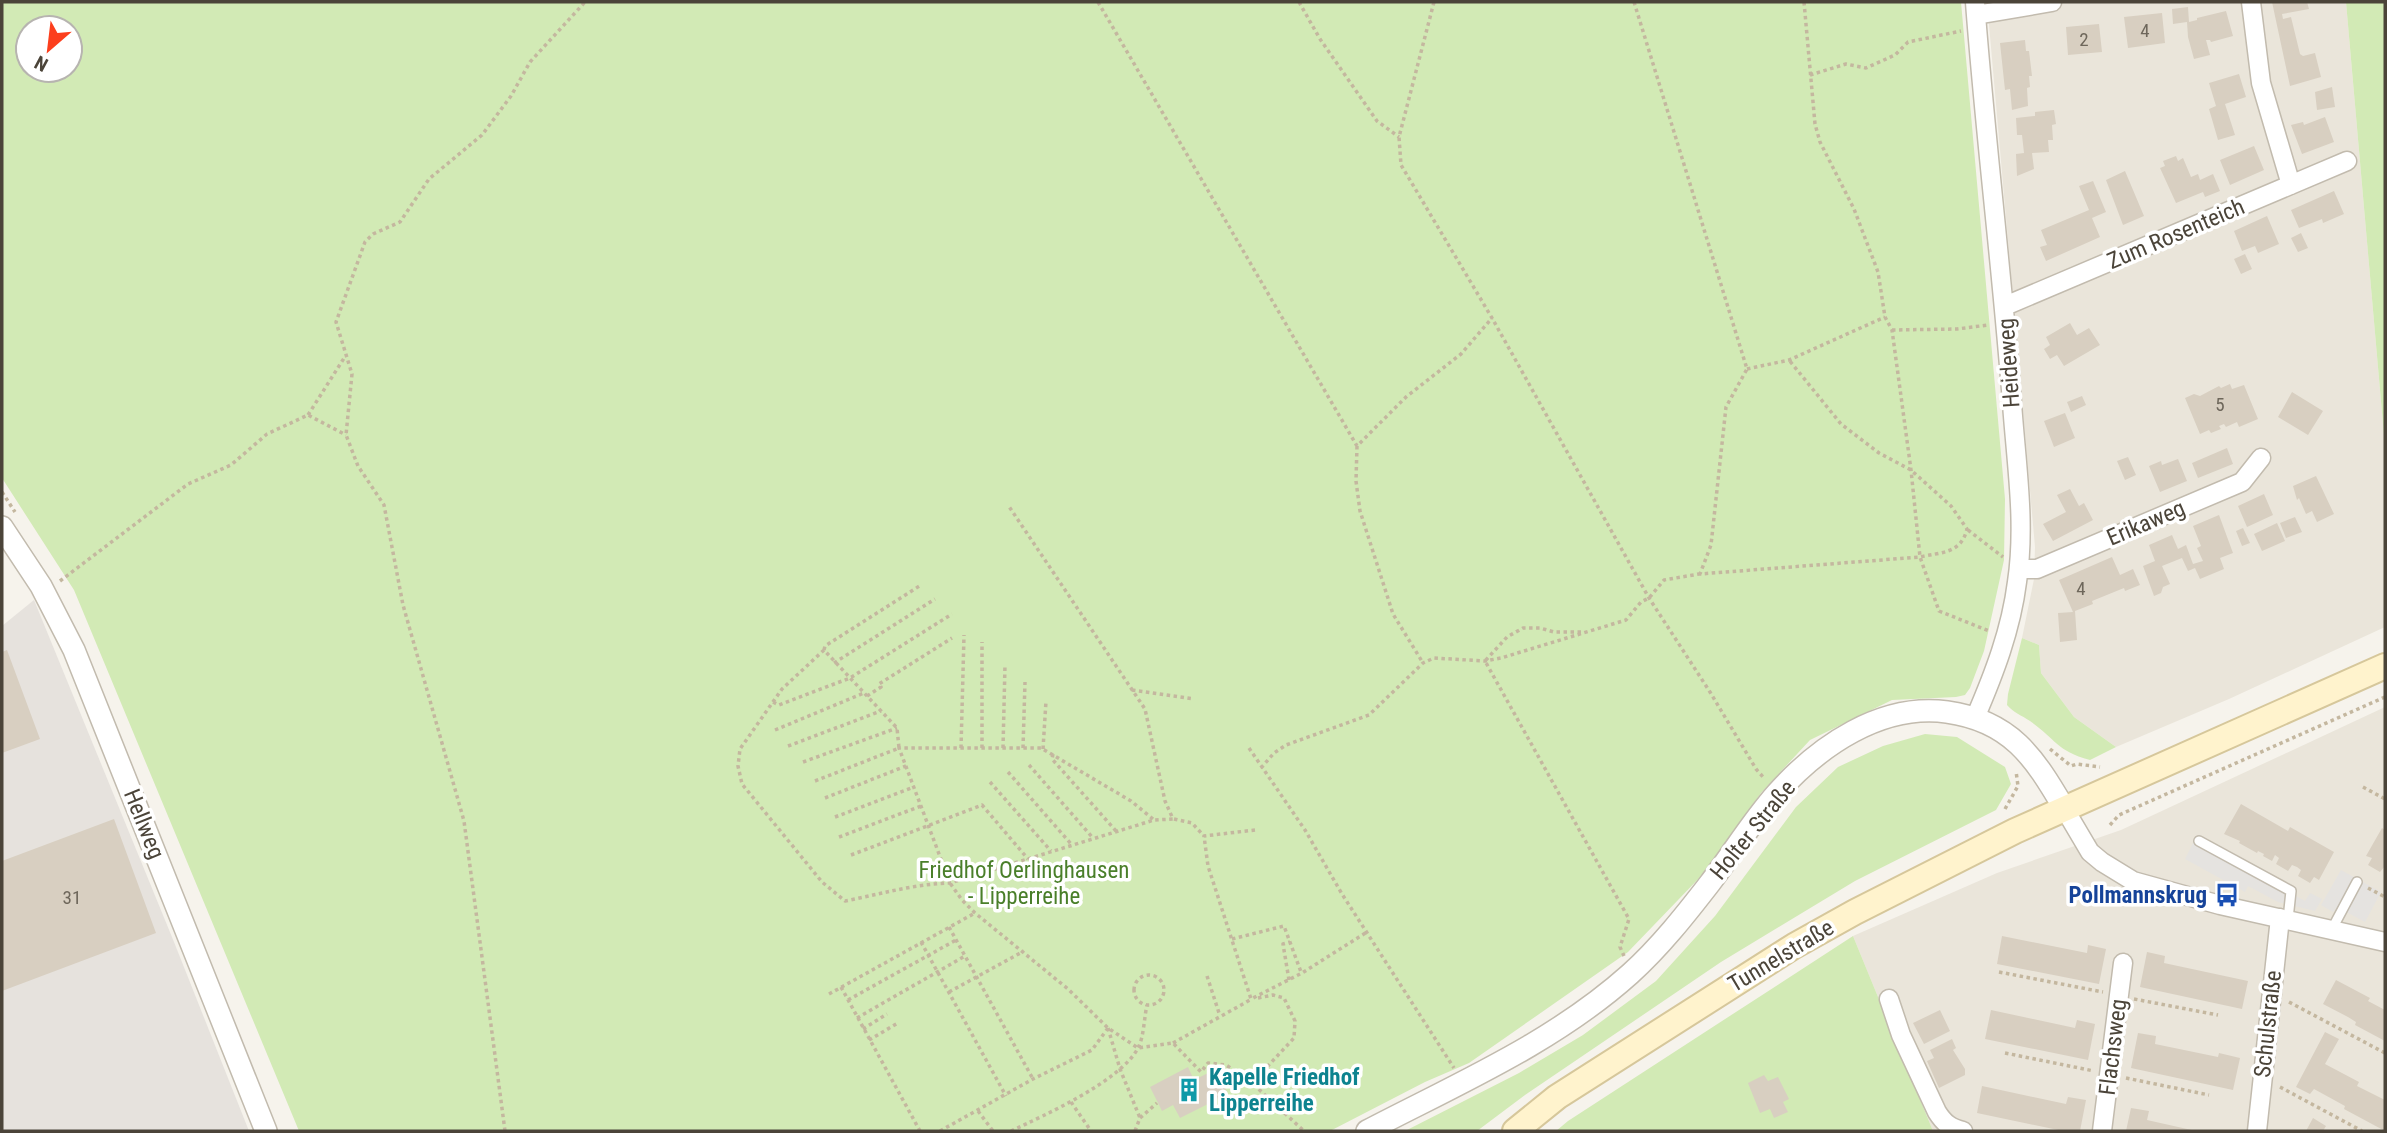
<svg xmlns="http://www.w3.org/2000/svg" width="2387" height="1133" font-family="'Roboto Condensed',sans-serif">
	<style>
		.residential { fill: #eae5da }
		.industrial { fill: #e6e2dd }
		.green { fill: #d2eab5; fill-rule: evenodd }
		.parking { fill: #e5e3e0 }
		.building { fill: #d8cfc1 }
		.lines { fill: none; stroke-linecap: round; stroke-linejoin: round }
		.service-casing { stroke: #c2bbae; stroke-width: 12 }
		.minor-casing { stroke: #c2bbae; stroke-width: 21 }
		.tertiary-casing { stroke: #c2bbae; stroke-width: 24 }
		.secondary-casing { stroke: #d6c79b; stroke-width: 28 }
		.path { stroke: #c4b79f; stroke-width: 3.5; stroke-dasharray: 3.5 3.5; stroke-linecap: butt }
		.service { stroke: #fff; stroke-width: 9 }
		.minor { stroke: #fff; stroke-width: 18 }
		.tertiary { stroke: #fff; stroke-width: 21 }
		.secondary { stroke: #fff3cd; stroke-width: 24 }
		.labels { text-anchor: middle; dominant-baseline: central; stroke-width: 7; stroke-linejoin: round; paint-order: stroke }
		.number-label { font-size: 19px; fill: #6e675b }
		.street-label { font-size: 23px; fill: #4b4439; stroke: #fff }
		.park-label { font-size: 23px; fill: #4a7f2a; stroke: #fff }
		.transit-label { font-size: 23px; font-weight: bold; fill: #164399; stroke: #fff; text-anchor: end }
		.culture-label { font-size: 23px; font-weight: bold; fill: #0d838f; stroke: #fff; text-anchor: start }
	</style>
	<rect width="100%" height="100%" fill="#f6f3ec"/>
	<!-- residential -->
	<path class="residential" d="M1987 2H2346L2385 447V627L2229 699 2116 747 2074 717 2041 673 2039 645 2022 638 2034 579 2035 547Z
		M2385 707V1131H1933L1853 936 1997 873 2121 830Z"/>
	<!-- industrial -->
	<path class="industrial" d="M34 600 174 942 249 1131H2V626Z"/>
	<!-- green -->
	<path class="green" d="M2 2H1961L2005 499 2004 560 1984 651 1970 688 1965 695 1956 697 1892 700 1810 740 1761 793 1704 873 1628 952 1469 1063 1425 1082 1330 1131H299L74 590 2 478ZM28 28H70V70H28Z
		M2346 2H2385V447Z
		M2022 638 2039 645 2041 673 2074 717 2116 747 2090 760C2055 750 2056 739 2030 721 2021 715 2014 713 2007 705L2008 694Z
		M1925 734 1957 737 2005 767 2011 784 1996 810 1855 881 1721 962 1525 1095 1477 1131H1405L1519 1073 1583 1035 1656 981 1715 916 1796 807 1838 767 1883 746Z
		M1853 936 1933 1131H1556L1568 1121Z"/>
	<!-- parking -->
	<path class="parking" d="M2194 841 2305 901 2310 893 2322 899 2315 911 2278 902 2248 886 2245 892 2185 859Z
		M2341 870 2381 892 2365 922 2337 907 2333 912 2321 905Z"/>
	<!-- building -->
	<path class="building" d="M2272 2H2307L2309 9 2282 14 2283 19 2291 17 2300 54 2303 56 2315 53 2321 77 2290 86Z
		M2188 7 2189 22 2197 20V18L2226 11 2233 36 2211 42 2210 40H2206L2210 55 2194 59 2188 37 2187 22 2173 24 2172 9Z
		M2162 13 2165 43 2128 48 2124 17Z
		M2099 24 2102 52 2068 55 2066 27Z
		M2025 40 2026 51H2029L2032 76H2029L2030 87 2027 88 2028 106 2012 110 2010 89 2005 90 2000 43Z
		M2239 74 2246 97 2225 104 2235 135 2218 140 2209 109 2216 106 2209 83Z
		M2332 87 2335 107 2317 110 2315 92Z
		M2054 110 2056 124 2052 125 2053 140H2048L2049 152 2032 153 2034 169 2017 176 2016 154 2024 153 2022 135H2017L2016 118 2035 116V112Z
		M2325 117 2334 142 2302 154 2291 125 2303 122 2304 125Z
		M2254 146 2264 170 2230 185 2220 160Z
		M2176 156 2178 161 2183 158 2191 177 2198 174 2200 180 2213 174 2220 191 2205 197 2203 192 2176 203 2160 168 2165 166 2163 161Z
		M2125 171 2144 216 2123 225 2106 180Z
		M2093 181 2106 212 2092 218 2100 237 2046 261 2040 247 2047 245 2041 230 2089 210 2079 186Z
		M2334 191 2344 214 2323 223 2322 219 2299 228 2291 210Z
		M2267 216 2279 244 2258 253 2255 246 2242 251 2234 231Z
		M2301 233 2308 248 2298 252 2291 238Z
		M2245 254 2252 269 2241 274 2234 259Z
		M2070 323 2077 335 2089 328 2100 345 2064 366 2057 355 2050 359 2044 349 2050 345 2046 337Z
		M2230 384 2232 389 2244 385 2258 419 2239 427 2237 422 2226 427 2224 424 2219 426 2221 429 2211 433 2209 430 2200 434 2185 398 2194 394 2200 396 2219 386 2221 388Z
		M2292 392 2323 411 2308 435 2278 417Z
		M2082 396 2086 405 2071 412 2067 402Z
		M2065 413 2075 438 2054 447 2044 421Z
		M2227 448 2233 464 2198 478 2192 463Z
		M2128 457 2136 475 2125 480 2117 461Z
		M2178 459 2187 481 2160 492 2149 466 2161 461 2162 465Z
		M2316 476 2334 514 2317 522 2312 511 2306 514 2299 498 2297 500 2293 486Z
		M2070 489 2079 506 2084 503 2093 520 2053 541 2043 524 2066 512 2057 495Z
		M2264 494 2273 515 2247 527 2238 506Z
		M2219 515 2233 553 2220 558 2224 569 2200 579 2195 568 2188 571 2182 558 2162 566 2170 584 2163 587 2161 593 2154 596 2143 566 2155 561 2149 545 2172 535 2178 549 2186 545 2193 564 2203 561 2197 548 2201 546 2193 526Z
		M2295 517 2302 532 2286 538 2280 523Z
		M2277 523 2285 541 2262 551 2254 534Z
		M2243 528 2250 543 2242 546 2236 531Z
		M2112 557 2120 575 2133 569 2140 585 2125 591 2124 588 2092 601 2093 604 2075 611 2077 640 2060 642 2058 613 2073 612 2059 580Z
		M7 650 40 739 2 753V652Z
		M2241 804 2288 831 2290 827 2334 852 2319 880 2314 877 2310 883 2298 876 2301 870 2297 867 2292 865 2288 871 2276 864 2279 858 2275 855 2272 861 2263 856 2264 854 2258 851 2257 853 2239 843 2240 841 2224 834Z
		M114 819 156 933 2 991V861Z
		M2382 828 2385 830V866L2380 872 2368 865 2372 858 2366 856Z
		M2002 936 2087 953 2088 945 2106 949 2099 984 1997 964Z
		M2147 952 2165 956 2164 963 2248 981 2242 1009 2140 987Z
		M2336 980 2370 998 2368 1001 2385 1010V1041L2355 1025 2356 1022 2348 1017 2323 1004Z
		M1940 1010 1950 1031 1924 1044 1913 1023Z
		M1991 1010 2075 1028 2077 1020 2095 1024 2088 1060 1985 1039Z
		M2325 1032 2339 1039 2325 1064 2359 1082 2357 1086 2385 1100V1131L2344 1109 2345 1106 2314 1089 2310 1094 2296 1087Z
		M2138 1033 2156 1036 2155 1044 2218 1057 2219 1053 2240 1058 2233 1090 2131 1068Z
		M1952 1039 1956 1048 1953 1050 1965 1069V1075L1939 1088 1927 1061 1934 1058 1930 1050Z
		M1188 1067 1194 1080 1216 1069 1228 1094 1180 1118 1173 1105 1162 1111 1150 1087Z
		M1764 1075 1768 1081 1778 1077 1789 1099 1783 1102 1788 1112 1774 1118 1770 1109 1760 1113 1748 1083Z
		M1982 1086 2066 1104 2068 1097 2086 1100 2080 1131H2063L1977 1113Z
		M2131 1108 2149 1111 2147 1120 2196 1131H2126Z
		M2313 1118 2326 1126 2323 1131H2306Z"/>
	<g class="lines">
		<!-- service casing -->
		<g class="service-casing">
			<path id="service" d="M2199 841 2291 891 2288 919
				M2332 929 2357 882"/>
		</g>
		<!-- minor casing -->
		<g class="minor-casing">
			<path id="minor" d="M1975 2C1985 136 2002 269 2012 403 2016 462 2026 523 2017 582 2011 630 1994 674 1975 718
				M2251 2 2261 83 2291 185
				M1976 15 2052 2
				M2005 306 2347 161
				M2019 569H2037L2242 482 2261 458
				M2064 808 2090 852 2102 862 2133 881 2220 905 2385 942
				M1889 999 1901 1035 1937 1112C1944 1123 1950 1128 1963 1131
				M2102 1131 2123 963
				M2257 1131 2280 918"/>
		</g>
		<!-- tertiary casing -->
		<g class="tertiary-casing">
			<path id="tertiary" d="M2 527 41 586 74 650 266 1131
				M1367 1131C1457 1084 1553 1043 1630 974 1660 947 1686 914 1710 883 1733 853 1752 821 1777 793 1819 746 1881 703 1947 712 2011 721 2034 757 2064 808"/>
		</g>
		<!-- secondary casing -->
		<g class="secondary-casing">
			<path id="secondary" d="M1515 1131 1557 1097 1794 946 1855 912 2015 831 2385 666"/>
		</g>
		<!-- path -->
		<path class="path" d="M1098 2 1357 446 1406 397 1461 354 1492 318
			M1299 2 1320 39 1377 121 1399 137
			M1434 2 1399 137 1401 165 1492 318 1649 598 1710 692 1756 769 1764 778
			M1634 2 1747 369 1726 407 1711 545 1700 574 1920 557C1941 552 1961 554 1967 529L1951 506 1911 470 1879 453 1841 424 1789 360
			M1804 2 1815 124 1820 142 1854 209 1878 272 1885 317 1892 330 1911 470 1920 557 1939 611 1989 631
			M1810 75 1846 64 1866 68 1895 55 1908 42 1961 31
			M1892 330 1957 329 1988 325
			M1747 369 1789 360 1885 317
			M308 415 346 355
			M1357 446 1356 481 1360 511 1393 614 1423 663
			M2 492 15 512
			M1968 530 2003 557
			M60 581 188 484 231 465 267 434 308 415 346 435
			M1581 632H1554L1540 628H1523L1507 637 1485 661 1629 919 1620 947 1624 956
			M824 650 825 646 921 585
			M834 663 935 599
			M1132 690 1194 699
			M867 696 881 687 879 684 952 638
			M773 702 779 705 850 678 952 614
			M775 730 864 693
			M788 746 881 711
			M961 748 964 635
			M982 748V642
			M1003 748 1005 665
			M1023 748 1025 682
			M1249 748 1305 830 1342 894 1454 1068
			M1043 749 1046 701
			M2050 749 2071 766 2077 764 2100 767
			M1053 754 1052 759 1116 831
			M803 762 897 728
			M1029 765 1093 838
			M1261 768 1274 753 1286 745 1369 715 1423 663 1434 658 1485 661 1501 658 1626 620 1641 602 1649 598 1664 580 1699 574
			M1008 772 1072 845
			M815 781 899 748 897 728 824 650 782 689 740 749 738 766 742 784 822 882 845 901C881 894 914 884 950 883L1154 820 1173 819 1165 801 1145 709 1008 505
			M990 782 1051 851
			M2363 787 2385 799
			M825 798 906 766
			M2005 809 2018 786 2016 771
			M835 817 914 787
			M1153 819 1131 801 1041 748H899L950 883 962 900 975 913 1068 989 1108 1028 1138 1048 1173 1043 1201 1072 1208 1063 1226 1065 1252 1083
			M1174 819 1192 823 1204 836
			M2110 825 2119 815 2385 697
			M1255 830 1204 836 1208 866 1251 999 1302 973 1367 932
			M839 837 921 806
			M851 855 982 805 1028 859
			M2368 888 2385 897
			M949 927 1033 1079
			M1232 939 1284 926 1301 972
			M921 942 1006 1096
			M1999 972 2103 992
			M1134 990a15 15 0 1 1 30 0a15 15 0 1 1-30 0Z
			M1207 976 1220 1016
			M1289 980 1283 944 1290 942
			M841 987 920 1131
			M949 992 1024 951
			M829 994 975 913
			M1258 998 1273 995 1284 998 1295 1021 1294 1038 1252 1083 1304 1131
			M2134 999 2218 1015
			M848 1000 956 940
			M2289 1002 2385 1053
			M857 1018 965 956
			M1108 1028 1120 1069 1140 1118
			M863 1029 887 1014
			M869 1040 898 1023
			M1173 1043 1250 1000
			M2005 1053 2094 1071
			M2126 1078 2209 1095
			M2280 1087 2362 1131
			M1071 1102 1091 1131
			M978 1111 993 1131
			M505 1131 464 821 403 605 384 505 358 466 346 435 352 374 336 322 365 242 373 234 400 222 429 179 482 135 511 96 530 62 585 2
			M940 1131 1033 1079 1092 1050 1108 1028
			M1011 1131C1045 1115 1121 1081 1138 1048 1144 1037 1144 1018 1147 1005
			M1135 1131 1140 1118 1157 1103"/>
		<!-- service -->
		<use href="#service" class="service"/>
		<!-- minor -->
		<use href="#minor" class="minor"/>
		<!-- tertiary -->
		<use href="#tertiary" class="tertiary"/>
		<!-- secondary -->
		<use href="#secondary" class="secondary"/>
	</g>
	<!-- icons -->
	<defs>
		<g id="bus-bare" transform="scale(1.89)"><path d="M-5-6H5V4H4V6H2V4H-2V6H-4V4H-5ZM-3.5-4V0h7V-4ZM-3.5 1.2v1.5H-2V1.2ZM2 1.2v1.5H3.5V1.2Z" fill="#1a4fb4" stroke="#fff" stroke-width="2.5" paint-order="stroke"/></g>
		<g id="building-bare" transform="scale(1.89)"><path d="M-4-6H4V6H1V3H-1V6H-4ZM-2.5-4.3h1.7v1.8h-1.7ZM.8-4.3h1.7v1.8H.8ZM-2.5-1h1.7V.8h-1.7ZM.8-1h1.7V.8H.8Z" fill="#0f9aa8" stroke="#fff" stroke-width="2.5" paint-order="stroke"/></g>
	</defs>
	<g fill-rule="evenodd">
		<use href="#bus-bare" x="2227" y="895"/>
		<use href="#building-bare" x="1189" y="1090"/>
	</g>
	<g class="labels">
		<!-- number labels -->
		<g class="number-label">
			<text x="2145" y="30">4</text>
			<text x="2084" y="39">2</text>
			<text x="2220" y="404">5</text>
			<text x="2081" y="588">4</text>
			<text x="72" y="897">31</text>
		</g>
		<!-- street labels -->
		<g class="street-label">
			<text transform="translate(2176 234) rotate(-23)">Zum Rosenteich</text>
			<text transform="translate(2009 363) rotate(-94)">Heideweg</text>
			<text transform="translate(2146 523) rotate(-23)">Erikaweg</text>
			<text transform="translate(144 824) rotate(68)">Hellweg</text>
			<text transform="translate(1753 830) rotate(-51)">Holter Straße</text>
			<text transform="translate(1781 956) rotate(-31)">Tunnelstraße</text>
			<text transform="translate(2268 1024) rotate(-84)">Schulstraße</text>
			<text transform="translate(2113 1047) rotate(-83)">Flachsweg</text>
		</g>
		<!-- park labels -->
		<g class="park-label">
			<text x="1024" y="870">Friedhof Oerlinghausen<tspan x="1024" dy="26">- Lipperreihe</tspan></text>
		</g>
		<!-- transit labels -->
		<g class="transit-label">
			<text x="2207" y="895">Pollmannskrug</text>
		</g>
		<!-- culture labels -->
		<g class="culture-label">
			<text x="1209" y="1077">Kapelle Friedhof<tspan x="1209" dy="26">Lipperreihe</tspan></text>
		</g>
	</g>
	<!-- border -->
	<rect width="2387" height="1133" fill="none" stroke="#4b4439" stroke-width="7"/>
	<!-- north arrow -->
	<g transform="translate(49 49) rotate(208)"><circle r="33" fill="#ffffff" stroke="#b7b4b0" stroke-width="2"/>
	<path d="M0-5L12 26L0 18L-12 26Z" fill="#fc3f1d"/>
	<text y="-10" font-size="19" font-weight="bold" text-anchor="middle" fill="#4b4439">N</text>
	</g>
</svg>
